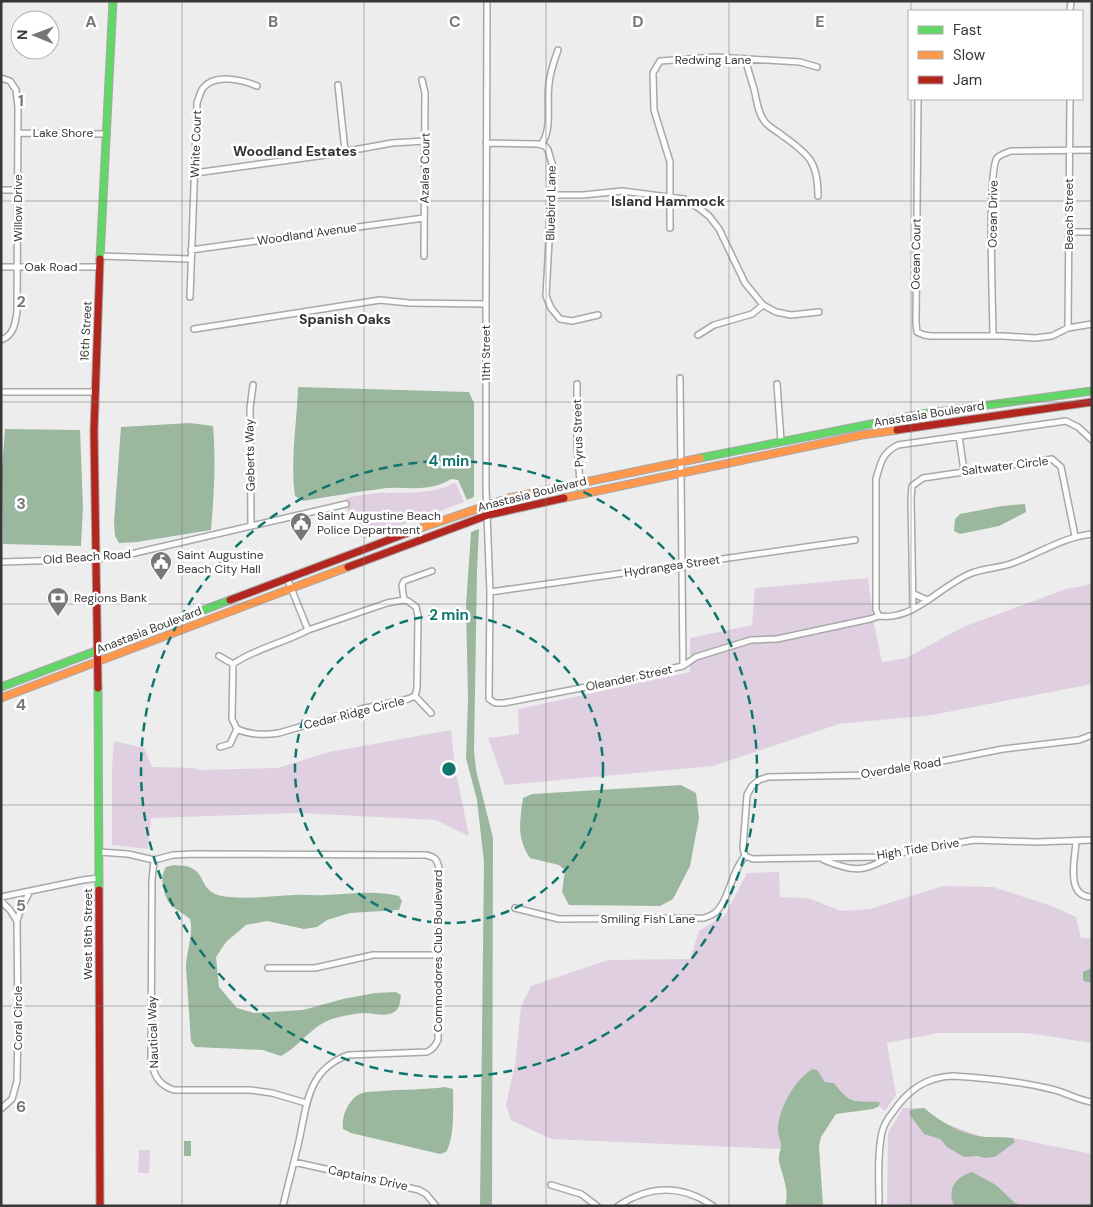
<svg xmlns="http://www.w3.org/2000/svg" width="1093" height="1207" font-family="'DM Sans',sans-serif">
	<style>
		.green { fill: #e0cfe0 }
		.water { fill: #9bb89f }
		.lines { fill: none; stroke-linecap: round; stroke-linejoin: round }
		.street-casing { stroke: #a8a8a8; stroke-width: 8 }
		.fast-casing { stroke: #a8a8a8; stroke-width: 9 }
		.slow-casing { stroke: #a8a8a8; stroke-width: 9 }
		.jam-casing { stroke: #a8a8a8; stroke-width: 9 }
		.street { stroke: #fcfcfc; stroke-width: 5 }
		.fast { stroke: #63d668; stroke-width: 7 }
		.slow { stroke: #ff974d; stroke-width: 7 }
		.jam { stroke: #b3261e; stroke-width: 7 }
		.grid { fill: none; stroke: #767776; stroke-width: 1; stroke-opacity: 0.55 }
		.ring { fill: none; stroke: #0f766e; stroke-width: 2.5; stroke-dasharray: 9 6 }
		.labels { text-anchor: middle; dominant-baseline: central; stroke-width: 5; stroke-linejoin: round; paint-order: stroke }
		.street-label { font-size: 12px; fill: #363736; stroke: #fff }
		.poi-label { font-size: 12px; fill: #363736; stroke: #fff; text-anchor: start }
		.neighbourhood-label { font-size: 14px; font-weight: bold; fill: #2f312f; stroke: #fff }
		.grid-label { font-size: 16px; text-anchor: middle; font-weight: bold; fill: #767776; stroke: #fff; stroke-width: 5; stroke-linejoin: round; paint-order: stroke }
		.centre { fill: #0f766e; stroke: #fff; stroke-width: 2.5 }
		.ring-label { font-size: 15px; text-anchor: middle; font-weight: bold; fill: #0f766e; stroke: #fff; stroke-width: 5; stroke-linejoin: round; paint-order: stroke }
	</style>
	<rect width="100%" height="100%" fill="#ededed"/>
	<!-- green -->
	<path class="green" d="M453 483H456L464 502 365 539 355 515 348 514 346 498C356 496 366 494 376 493 397 492 436 495 453 483Z
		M868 578 874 624 882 662 906 658 963 627 1066 589 1092 584V684L932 715 839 724 713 766 505 785 488 738 519 734 518 709 690 672V638L752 625 755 588Z
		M451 730 455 768 469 836 436 820 299 813 151 818 148 849 112 845V768L114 741 144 748 152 767 194 768 200 770 278 768 329 752Z
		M779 872 780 897 808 898 841 911 870 909 943 886 993 887 1049 905 1076 917 1081 938H1092V1043L1027 1033H938L887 1043 896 1095 885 1111 879 1106 880 1102H857L844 1096 781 1149 551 1139 511 1120 506 1105 515 1065 521 1007 531 986 608 960 690 959 699 931 725 915 747 873Z
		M903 1108H924L941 1122 983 1137 1013 1138 1092 1154V1206H887L888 1133Z
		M139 1150H150L149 1173H138Z"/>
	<!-- water -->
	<path class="water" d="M298 387 469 392 474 403V497L467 500 458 480 451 479C427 494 406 485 380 489 354 492 328 497 303 501L295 496C290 461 297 423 298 387Z
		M190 423 213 426C216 460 214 495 211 530L137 542 119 543 115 536 114 522 121 427Z
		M5 429 80 430 83 507 81 546 3 544 2 468Z
		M1025 504 1026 512 999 526 960 534 954 531 955 519 960 514 1002 506Z
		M479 529 477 571 474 751 476 770 493 838 492 1206H480L484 862 477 800 466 758 468 699 466 606 471 532Z
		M681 785 696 793 699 818 690 866 673 899 660 906 569 905 562 892 565 870 559 865 530 858C516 837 520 822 523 798L532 794Z
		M174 865C178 866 185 865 189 867 209 874 196 894 229 897 251 899 272 896 295 895 305 894 315 896 325 895 350 894 374 890 399 896L402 901 399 910 350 913 327 920 317 927 304 929 267 921 246 925 226 942 216 957 219 987 237 1008 254 1013 303 1010 343 999 375 993 396 992 401 995C400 1001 400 1009 394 1012 385 1018 372 1012 363 1013 353 1014 341 1016 332 1019 311 1026 300 1046 281 1056L263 1050 195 1047 191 1041 186 968C186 952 194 934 190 919 174 906 167 908 163 886 162 879 162 873 166 867Z
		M1092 968V983L1083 981V972Z
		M812 1069 817 1070 825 1082 834 1083C850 1105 855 1101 880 1102L879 1106 873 1109 836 1114 821 1137 819 1146 823 1206H785C790 1190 782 1176 779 1161 778 1155 781 1151 781 1146 781 1140 778 1136 778 1131 778 1109 794 1081 812 1069Z
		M445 1087 453 1089C453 1106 455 1138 446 1152L440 1154 351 1133 343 1129C341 1116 349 1098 362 1093 368 1091 375 1092 381 1091 403 1089 424 1090 445 1087Z
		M924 1108C941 1122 962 1135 985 1137 994 1137 1003 1137 1013 1138L1015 1142 995 1157 985 1158 978 1156 964 1157 947 1147 940 1139 924 1134 910 1115V1111L915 1109Z
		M184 1141H191V1156H184Z
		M972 1172 996 1185 1015 1203 1022 1206H954C947 1189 955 1177 972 1172Z"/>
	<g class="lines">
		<!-- street casing -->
		<g class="street-casing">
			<path id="street" d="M487 1 486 304V489L490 592 489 699 495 703H504L581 688 683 666 696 657 751 640 777 639 870 619 879 616
				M1070 11 1071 1
				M745 59C748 69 751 79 754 89 757 100 757 112 765 122 770 128 777 131 783 136 810 155 818 163 818 196
				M1 78 10 81 16 90 18 107 17 312C15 324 14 335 1 340
				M422 80 425 93 424 256
				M338 85 345 151
				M918 99 916 323 917 332 924 335 931 336H1003L1035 338 1052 336 1068 328 1092 324
				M19 133 107 134
				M486 143 538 144 545 146 548 150 553 167 546 296 551 308 560 319 572 321 598 315
				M541 145C553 129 546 103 549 84 550 72 554 61 558 50
				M195 173 326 155 392 143 425 141
				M1 190H18
				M552 195H583L622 191 684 199 700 209 709 216 719 229 745 283 763 305 776 312 791 315 819 312
				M670 228V162L654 110 653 73 660 61 715 57 800 62 817 67
				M1069 232H1092
				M191 250 424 218
				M101 256 190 259
				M1 267H100
				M190 297 197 103C199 98 200 92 203 88 215 73 243 80 257 86
				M1068 328 1070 99
				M194 329 380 300 409 303 486 304
				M698 335 714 325 752 314 763 305
				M993 336C993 311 987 172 997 158 1001 154 1006 153 1011 151L1092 150
				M680 378 683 666
				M577 384V445L580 482
				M777 384 781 441
				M1 392H95
				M959 436 964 471
				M1092 440 1078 427 1066 421 898 445C882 453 881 462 876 479V610L879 616C915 621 940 585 972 573 985 568 1000 568 1013 563 1040 553 1063 537 1092 534
				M251 525 250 408 253 385
				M1 562 96 559 122 556 346 504
				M287 578 308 630
				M490 592 855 540
				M914 594 927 600
				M404 600 408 601 416 607 418 616 417 688 415 696 408 699 361 709 279 733C266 735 250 735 237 729L232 719 233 664C256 648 284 643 308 630L387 603Z
				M404 600 402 585 404 581 432 571
				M913 609 911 499 912 486 923 478 1052 459 1061 467 1075 536
				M219 656 233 664
				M415 696 431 713
				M220 747 230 744 237 729
				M1076 842C1075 859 1065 897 1092 897
				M99 852 128 854 154 860 173 855 194 854 426 855C435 857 437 859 439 868L438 1040C435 1046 433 1049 427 1052L348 1055C307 1070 307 1105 299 1141 294 1163 288 1184 283 1206
				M745 856 743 848 747 795 752 786 759 780 768 777 872 775 1003 749 1079 740 1092 735
				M745 856 753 859 877 857 974 840 1036 842 1092 840
				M154 860 152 880 151 1062C155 1077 159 1085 174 1090H250L272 1093 306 1103
				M824 860C853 872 865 873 892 855
				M1 897 83 880 99 878
				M1 901 10 910 17 921
				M515 908 559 919 704 918C707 917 712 915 715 913 729 901 731 872 745 856
				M268 968H315L373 955H438
				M1 1109 12 1099 17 1081 18 1027 17 921 20 911 30 891
				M294 1162 419 1190 426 1194 436 1206
				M551 1185 581 1194 597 1206
				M618 1206C650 1185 681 1184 713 1206
				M879 1206C879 1182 877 1155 882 1132 884 1125 888 1118 893 1112 908 1090 926 1077 953 1076 986 1078 1018 1081 1051 1089 1065 1092 1077 1100 1092 1102"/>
		</g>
		<!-- fast casing -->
		<g class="fast-casing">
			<path id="fast" d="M100 259 113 1
				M700 458 921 414 1092 391
				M1 687 230 600
				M98 688 99 890"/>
		</g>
		<!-- slow casing -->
		<g class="slow-casing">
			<path id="slow" d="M564 498 862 435 897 430
				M415 530 509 498 700 458
				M1 698 348 567"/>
		</g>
		<!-- jam casing -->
		<g class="jam-casing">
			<path id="jam" d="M897 430 1092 402
				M348 567 488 515 564 498
				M230 600 415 530
				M98 688 94 431 100 259
				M99 890 100 1206"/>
		</g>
		<!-- street -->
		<use href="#street" class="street"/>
		<!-- fast -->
		<use href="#fast" class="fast"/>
		<!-- slow -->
		<use href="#slow" class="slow"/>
		<!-- jam -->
		<use href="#jam" class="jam"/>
	</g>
	<!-- grid -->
	<path class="grid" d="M182 1V1206M364 1V1206M546 1V1206M729 1V1206M911 1V11M911 99V1206M1 201H1092M1 402H1092M1 604H1092M1 805H1092M1 1006H1092"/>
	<!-- distance rings -->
	<g class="ring">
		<circle cx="449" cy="769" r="154"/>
		<circle cx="449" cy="769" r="308"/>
	</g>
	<!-- icons -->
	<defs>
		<g id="civic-pin" transform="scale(1.125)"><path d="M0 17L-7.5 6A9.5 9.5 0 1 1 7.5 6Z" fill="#767776" stroke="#fff"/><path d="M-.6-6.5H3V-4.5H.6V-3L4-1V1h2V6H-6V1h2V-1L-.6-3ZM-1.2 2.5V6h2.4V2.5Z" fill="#fff"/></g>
		<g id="bank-pin" transform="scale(1.125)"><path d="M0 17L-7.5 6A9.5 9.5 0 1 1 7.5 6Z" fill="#767776" stroke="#fff"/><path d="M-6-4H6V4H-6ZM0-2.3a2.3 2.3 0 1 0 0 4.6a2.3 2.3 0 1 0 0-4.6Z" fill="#fff"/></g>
	</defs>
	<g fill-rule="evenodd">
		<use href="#civic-pin" x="301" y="523"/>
		<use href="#civic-pin" x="161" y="562"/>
		<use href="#bank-pin" x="58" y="598"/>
	</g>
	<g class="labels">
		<!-- street labels -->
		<g class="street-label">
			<text x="713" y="60">Redwing Lane</text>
			<text x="63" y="133">Lake Shore</text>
			<text transform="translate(196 144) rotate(-88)">White Court</text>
			<text transform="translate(425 168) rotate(-89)">Azalea Court</text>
			<text transform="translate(551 203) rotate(-89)">Bluebird Lane</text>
			<text transform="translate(18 208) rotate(-90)">Willow Drive</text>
			<text transform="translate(993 214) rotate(-89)">Ocean Drive</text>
			<text transform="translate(1069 214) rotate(-90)">Beach Street</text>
			<text transform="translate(307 234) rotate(-8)">Woodland Avenue</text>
			<text transform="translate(916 254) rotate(-89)">Ocean Court</text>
			<text x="51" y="267">Oak Road</text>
			<text transform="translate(86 331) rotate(-87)">16th Street</text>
			<text transform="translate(486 353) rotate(-90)">11th Street</text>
			<text transform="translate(929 414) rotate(-9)">Anastasia Boulevard</text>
			<text transform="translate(578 433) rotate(-92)">Pyrus Street</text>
			<text transform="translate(250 455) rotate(-91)">Geberts Way</text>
			<text transform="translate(1005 466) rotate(-7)">Saltwater Circle</text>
			<text transform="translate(532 494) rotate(-14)">Anastasia Boulevard</text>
			<text transform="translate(87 557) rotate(-4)">Old Beach Road</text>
			<text transform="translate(672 566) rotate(-8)">Hydrangea Street</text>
			<text transform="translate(149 630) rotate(-21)">Anastasia Boulevard</text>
			<text transform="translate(629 678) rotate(-12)">Oleander Street</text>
			<text transform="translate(354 713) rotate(-14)">Cedar Ridge Circle</text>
			<text transform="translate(901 768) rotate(-9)">Overdale Road</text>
			<text transform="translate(918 849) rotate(-9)">High Tide Drive</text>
			<text x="648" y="919">Smiling Fish Lane</text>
			<text transform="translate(88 934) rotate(-90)">West 16th Street</text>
			<text transform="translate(438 951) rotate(-90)">Commodores Club Boulevard</text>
			<text transform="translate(18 1018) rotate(-90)">Coral Circle</text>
			<text transform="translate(153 1032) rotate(-92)">Nautical Way</text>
			<text transform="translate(368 1178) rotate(12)">Captains Drive</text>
		</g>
		<!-- poi labels -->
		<g class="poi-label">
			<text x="317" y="516">Saint Augustine Beach<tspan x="317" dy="14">Police Department</tspan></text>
			<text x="177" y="555">Saint Augustine<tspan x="177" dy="14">Beach City Hall</tspan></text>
			<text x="74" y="598">Regions Bank</text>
		</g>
		<!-- neighbourhood labels -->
		<g class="neighbourhood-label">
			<text x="295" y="151">Woodland Estates</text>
			<text x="668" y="201">Island Hammock</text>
			<text x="345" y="319">Spanish Oaks</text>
		</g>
	</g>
	<g class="grid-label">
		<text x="91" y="27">A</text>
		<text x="273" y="27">B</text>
		<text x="455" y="27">C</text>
		<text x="638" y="27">D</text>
		<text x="820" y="27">E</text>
		<text x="21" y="106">1</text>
		<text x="21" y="307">2</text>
		<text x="21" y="509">3</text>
		<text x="21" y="710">4</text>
		<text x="21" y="911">5</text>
		<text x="21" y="1112">6</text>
	</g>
	<circle cx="449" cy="769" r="8" class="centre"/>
	<g class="ring-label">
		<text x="449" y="466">4 min</text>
		<text x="449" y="620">2 min</text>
	</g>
	<!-- border -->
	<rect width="1093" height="1207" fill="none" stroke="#363736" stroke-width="5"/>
	<!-- legend -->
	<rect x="908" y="10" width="175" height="90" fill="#ffffff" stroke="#afafaf"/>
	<rect x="918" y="26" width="25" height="8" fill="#63d668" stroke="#afafaf"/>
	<text x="953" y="35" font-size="15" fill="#363736">Fast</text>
	<rect x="918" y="51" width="25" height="8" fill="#ff974d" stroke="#afafaf"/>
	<text x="953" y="60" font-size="15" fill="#363736">Slow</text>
	<rect x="918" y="76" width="25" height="8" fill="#b3261e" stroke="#afafaf"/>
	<text x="953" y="85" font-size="15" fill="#363736">Jam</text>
	<!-- north arrow -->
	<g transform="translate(35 35) rotate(271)"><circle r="24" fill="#ffffff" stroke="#afafaf"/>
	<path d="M0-4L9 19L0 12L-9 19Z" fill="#767776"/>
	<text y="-8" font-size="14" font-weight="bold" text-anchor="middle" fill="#363736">N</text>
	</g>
</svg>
